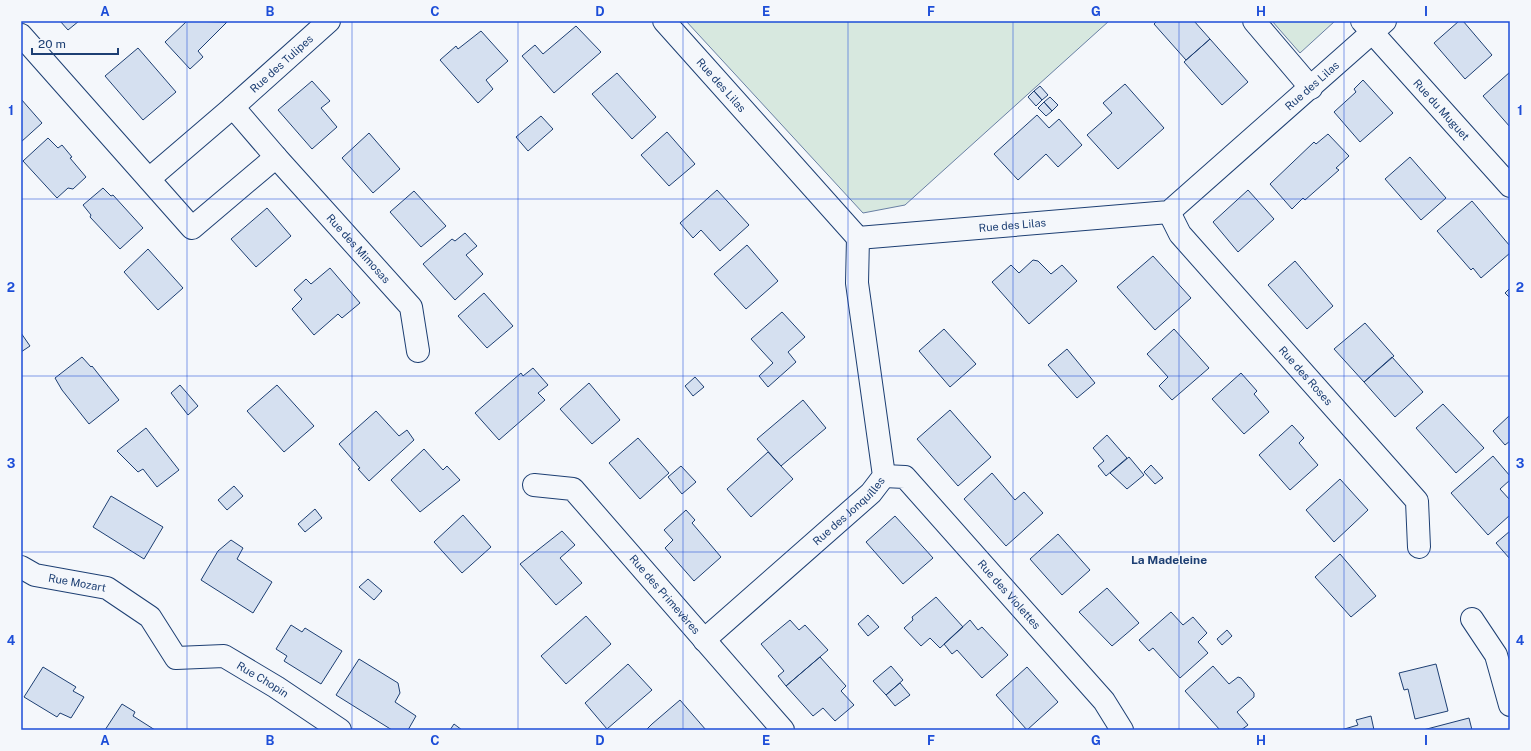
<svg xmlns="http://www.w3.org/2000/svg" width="1531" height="751" font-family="'Public Sans',sans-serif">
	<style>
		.green { fill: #d7e8df; stroke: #687fa3 }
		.building { fill: #d5e0f0; stroke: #1d3f73 }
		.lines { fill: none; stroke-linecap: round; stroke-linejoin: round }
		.minor-casing { stroke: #1d3f73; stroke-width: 24 }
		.minor { stroke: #f4f7fb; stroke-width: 22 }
		.grid { fill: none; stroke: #1d4ed8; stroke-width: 1; stroke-opacity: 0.55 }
		.labels { text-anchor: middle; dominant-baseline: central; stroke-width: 3; stroke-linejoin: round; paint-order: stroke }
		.street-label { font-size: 11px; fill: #1d3f73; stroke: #f4f7fb }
		.neighbourhood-label { font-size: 12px; font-weight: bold; fill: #1d3f73; stroke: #f4f7fb }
		.neatline { fill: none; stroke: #1d4ed8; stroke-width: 1.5 }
		.grid-label { font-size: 13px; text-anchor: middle; font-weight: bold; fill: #1d4ed8 }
	</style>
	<rect width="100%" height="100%" fill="#f4f7fb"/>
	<!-- green -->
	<path class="green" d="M686 21H1109L905 205 863 213Z
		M1272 21H1335L1300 53Z"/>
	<!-- building -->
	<path class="building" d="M60 21H79L68 30Z
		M187 21 227 22 198 51 203 57 190 69 165 42Z
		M1157 21H1194L1210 39 1186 60 1154 24Z
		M1459 21H1463L1492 55 1465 79 1434 43Z
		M576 26 601 52 554 93 522 56 535 45 543 54Z
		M481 31 508 61 486 80 493 89 478 103 440 60 456 46 458 49Z
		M1210 39 1248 82 1222 105 1184 62Z
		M138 48 176 92 143 120 105 76Z
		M1510 72V127L1483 96Z
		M617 73 656 117 632 139 592 94Z
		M1363 80 1393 113 1360 142 1334 112 1356 92 1354 89Z
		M312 81 330 101 321 108 337 127 312 149 278 110Z
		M1125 84 1164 128 1118 169 1087 135 1112 113 1103 103Z
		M1040 86 1048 95 1042 100 1034 91Z
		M1034 91 1042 100 1036 106 1028 97Z
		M1050 97 1058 105 1052 111 1044 102Z
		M21 99 42 123 21 142Z
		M1044 102 1052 111 1046 116 1038 108Z
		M1037 115 1049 128 1059 119 1082 145 1058 167 1046 154 1018 180 994 154Z
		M541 116 553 129 528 151 516 137Z
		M667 132 695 164 669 186 641 155Z
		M369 133 400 169 373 193 342 158Z
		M1328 134 1349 156 1336 168 1339 170 1305 200 1303 198 1292 209 1270 184 1314 142 1316 144Z
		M48 138 58 148 62 145 72 157 70 158 86 177 73 189 68 188 57 198 23 161Z
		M1410 157 1446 198 1421 220 1385 179Z
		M103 188 111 196 113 195 143 228 120 249 90 217 91 215 83 205Z
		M717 190 749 225 720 251 701 230 693 238 680 223Z
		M1248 190 1274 219 1238 252 1213 222Z
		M414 191 446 226 421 247 390 212Z
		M1472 201 1510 246V253L1481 278 1473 268 1471 270 1437 231Z
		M267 208 291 236 256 267 231 239Z
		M465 233 477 246 466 255 483 274 455 300 423 264 452 239 455 241Z
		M747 245 778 281 746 309 714 274Z
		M148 249 183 288 158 310 124 272Z
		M1153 256 1191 298 1155 330 1117 287Z
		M1033 260 1038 261 1051 274 1062 265 1077 281 1029 324 992 282 1011 265 1019 273Z
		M1295 261 1333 306 1307 329 1268 285Z
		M330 268 360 303 342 318 338 314 314 335 292 309 302 299 294 290 306 279 311 284Z
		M1510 288V298L1505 293Z
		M484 293 513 326 487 348 458 316Z
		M782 312 805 337 788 352 796 362 768 387 759 376 773 363 751 339Z
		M1365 323 1394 356 1364 382 1334 349Z
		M944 329 976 364 950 387 919 351Z
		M1174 329 1209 368 1172 400 1159 386 1168 377 1147 354Z
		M21 333 30 346 21 352Z
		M1067 349 1095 383 1077 398 1048 365Z
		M82 357 91 367 92 366 119 400 89 424 62 390 55 378Z
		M1392 357 1423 392 1395 417 1364 382Z
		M533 368 548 385 538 393 545 400 499 440 475 413 521 373 523 376Z
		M1241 373 1257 391 1254 394 1269 412 1244 434 1212 399Z
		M695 377 704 387 693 396 685 386Z
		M589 383 620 420 592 444 560 409Z
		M180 385 198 406 188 415 171 393Z
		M277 385 314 426 284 452 247 411Z
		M803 400 826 428 781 466 757 439Z
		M1443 404 1484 448 1456 473 1416 428Z
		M950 410 991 457 958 486 917 439Z
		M376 411 399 436 407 430 414 440 369 481 358 469 360 468 339 444Z
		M1510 415V441L1505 445 1493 431Z
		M1292 425 1304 438 1299 443 1318 465 1290 490 1259 455Z
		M146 428 179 470 157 487 143 469 138 472 117 451Z
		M1107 435 1127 458 1106 476 1098 466 1104 461 1093 448Z
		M638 438 669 473 640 499 609 463Z
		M424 449 443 470 447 466 460 480 420 512 391 480Z
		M768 452 793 479 751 517 727 489Z
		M1493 456 1510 476V480L1500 489 1510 500V515L1488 535 1451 493Z
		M1129 457 1144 475 1127 489 1110 473Z
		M1151 465 1163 478 1155 484 1144 472Z
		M681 466 696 482 682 494 668 477Z
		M992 473 1015 500 1024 492 1043 513 1006 546 964 499Z
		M1340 479 1368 510 1334 542 1306 510Z
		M234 486 243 496 227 510 218 500Z
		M111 496 163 527 144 559 93 527Z
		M315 509 322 518 305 532 298 524Z
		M686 510 695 520 692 523 721 557 694 581 665 548 673 540 664 530Z
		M463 515 491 547 462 573 434 542Z
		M895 516 933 558 903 584 866 542Z
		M562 531 575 545 560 558 582 583 556 605 520 564Z
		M1510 531V559L1496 543Z
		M1058 534 1090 570 1062 595 1030 559Z
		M231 540 243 548 237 559 272 582 253 613 201 580 218 551Z
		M1340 554 1376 596 1351 617 1315 577Z
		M368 579 382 591 374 600 359 587Z
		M1107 588 1139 623 1112 646 1079 612Z
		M936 597 963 627 940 648 930 638 921 646 904 628 913 620 912 617Z
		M1171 612 1183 625 1193 617 1207 633 1198 642 1208 653 1180 678 1153 648 1149 651 1139 640Z
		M868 615 879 627 868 636 858 624Z
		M586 616 611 644 566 684 541 656Z
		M790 620 799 630 805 625 828 650 786 686 778 676 784 671 761 644Z
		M970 620 978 630 982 627 1008 655 982 678 957 650 952 654 944 644Z
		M291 625 302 632 305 628 342 651 321 684 284 661 287 656 276 649Z
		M1227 630 1232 636 1222 645 1217 639Z
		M820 657 846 686 841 691 854 705 835 721 823 708 813 716 786 686Z
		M359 659 398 683 400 693 395 702 416 716 408 730H392L336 695Z
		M628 664 652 690 607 729 585 703Z
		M1436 664 1448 711 1415 719 1408 689 1404 690 1399 673Z
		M891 666 903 680 886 695 873 681Z
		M1213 666 1229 684 1238 677 1241 678 1254 693V697L1237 712 1248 725 1241 730H1220L1185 691Z
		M43 667 76 687 73 691 84 697 71 718 60 713 57 717 24 697Z
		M1027 667 1058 702 1027 730 996 695Z
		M900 683 910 695 895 706 886 695Z
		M680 700 706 730H646L652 724Z
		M122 704 135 712 133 716 155 730H105Z
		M1371 716 1374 730H1341L1358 725 1356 720Z
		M1469 718 1472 730H1423Z
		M454 724 462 730H450Z"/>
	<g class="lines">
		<!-- minor casing -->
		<g class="minor-casing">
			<g id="minor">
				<path id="s1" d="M664 21 858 238 1169 212 1385 21"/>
				<path d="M1254 21 1311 88"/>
				<path id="s2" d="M1362 21 1510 186"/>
				<path id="s3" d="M21 35 192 228 276 157 411 307 418 351"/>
				<path id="s4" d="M233 107 329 21"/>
				<path d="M149 179 233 107 276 157"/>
				<path id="s5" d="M1169 212 1180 234 1417 501 1419 547"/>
				<path id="s6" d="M884 476 905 477 1104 701 1122 730"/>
				<path id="s7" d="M534 485 573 489 783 730"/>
				<path id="s8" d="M21 567 35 575 107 588 150 617 176 658 224 656 276 687 340 730"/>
				<path d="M1472 619 1496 655 1510 705"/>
				<path id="s9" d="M704 640 871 493 884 476 857 283 858 238"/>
			</g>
		</g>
		<!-- minor -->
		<use href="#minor" class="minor"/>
	</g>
	<!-- grid -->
	<path class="grid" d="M187 21V730M352 21V730M518 21V730M683 21V730M848 21V730M1013 21V730M1179 21V730M1344 21V730M21 199H1510M21 376H1510M21 552H1510"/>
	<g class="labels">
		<!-- street labels -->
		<g class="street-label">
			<text stroke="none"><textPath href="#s4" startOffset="65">Rue des Tulipes</textPath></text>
			<text stroke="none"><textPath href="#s1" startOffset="86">Rue des Lilas</textPath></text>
			<text stroke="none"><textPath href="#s1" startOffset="794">Rue des Lilas</textPath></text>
			<text stroke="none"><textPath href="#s2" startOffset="119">Rue du Muguet</textPath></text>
			<text stroke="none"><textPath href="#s1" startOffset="446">Rue des Lilas</textPath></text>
			<text stroke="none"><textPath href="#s3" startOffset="491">Rue des Mimosas</textPath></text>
			<text stroke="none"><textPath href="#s5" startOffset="214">Rue des Roses</textPath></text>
			<text stroke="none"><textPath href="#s9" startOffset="194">Rue des Jonquilles</textPath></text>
			<text stroke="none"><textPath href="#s8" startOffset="59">Rue Mozart</textPath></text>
			<text stroke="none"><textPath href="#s6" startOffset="178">Rue des Violettes</textPath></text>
			<text stroke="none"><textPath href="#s7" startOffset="179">Rue des Primevères</textPath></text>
			<text stroke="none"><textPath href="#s8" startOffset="283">Rue Chopin</textPath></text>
		</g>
		<!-- neighbourhood labels -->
		<g class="neighbourhood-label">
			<text x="1169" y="560">La Madeleine</text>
		</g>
	</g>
	<!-- border -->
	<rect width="1531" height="751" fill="none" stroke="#f4f7fb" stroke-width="44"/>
	<!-- scale -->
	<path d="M32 48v6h86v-6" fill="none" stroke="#1d3f73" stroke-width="2"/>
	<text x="38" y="48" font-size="12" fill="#1d3f73" stroke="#f4f7fb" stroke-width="3" paint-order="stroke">20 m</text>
	<rect x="22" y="22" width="1487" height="707" class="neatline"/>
	<g class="grid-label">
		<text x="105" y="16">A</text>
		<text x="270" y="16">B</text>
		<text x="435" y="16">C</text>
		<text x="600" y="16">D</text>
		<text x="766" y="16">E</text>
		<text x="931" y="16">F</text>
		<text x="1096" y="16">G</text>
		<text x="1261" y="16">H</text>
		<text x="1426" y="16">I</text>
		<text x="11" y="115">1</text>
		<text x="1520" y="115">1</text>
		<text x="11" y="292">2</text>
		<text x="1520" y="292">2</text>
		<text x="11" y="468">3</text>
		<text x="1520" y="468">3</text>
		<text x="11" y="645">4</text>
		<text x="1520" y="645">4</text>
		<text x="105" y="745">A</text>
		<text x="270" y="745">B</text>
		<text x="435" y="745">C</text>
		<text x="600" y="745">D</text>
		<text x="766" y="745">E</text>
		<text x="931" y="745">F</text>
		<text x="1096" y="745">G</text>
		<text x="1261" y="745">H</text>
		<text x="1426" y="745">I</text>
	</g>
</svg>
